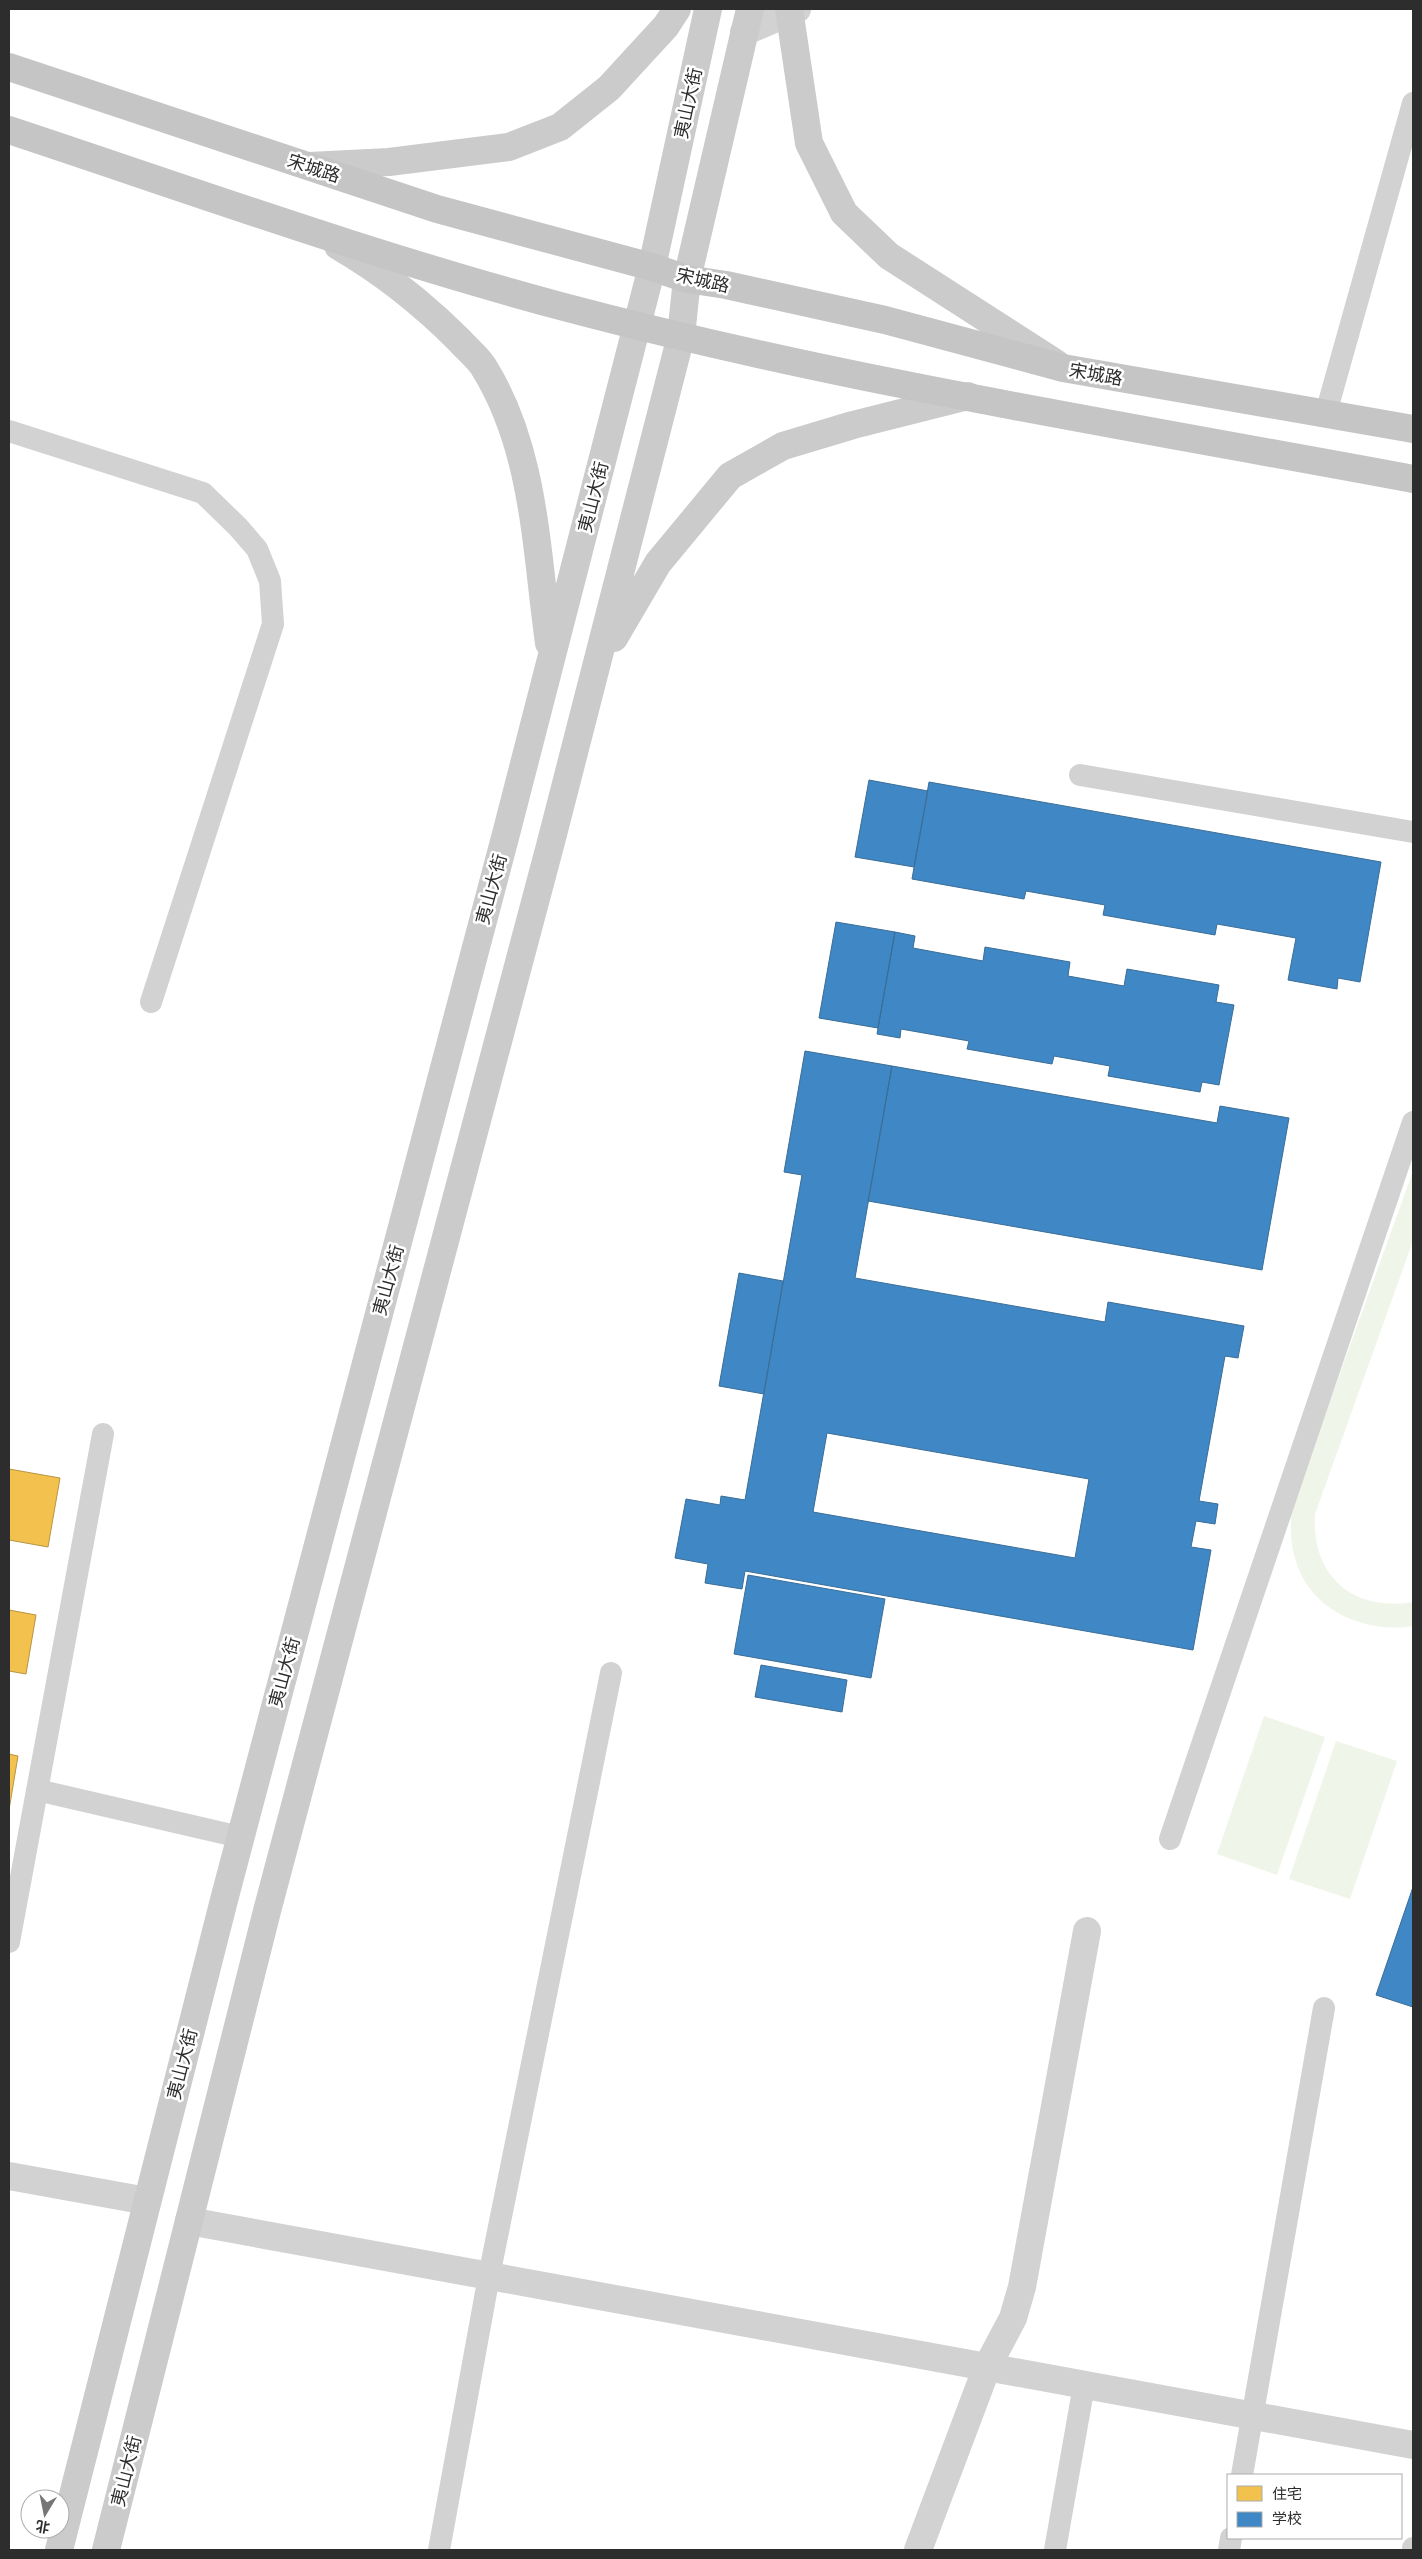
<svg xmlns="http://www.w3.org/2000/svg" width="1422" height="2559" font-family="Mulish,'Noto Sans SC',sans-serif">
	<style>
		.pitch { fill: #f0f5ea }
		.homes { fill: #f2c14e; stroke: #b79544 }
		.schools { fill: #3f88c5; stroke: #3a6d97; fill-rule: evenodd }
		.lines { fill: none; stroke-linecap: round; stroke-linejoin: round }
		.lane { stroke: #d2d2d2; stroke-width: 22 }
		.street { stroke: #d2d2d2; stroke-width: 28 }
		.secondary { stroke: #cbcbcb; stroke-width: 28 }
		.primary { stroke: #c5c5c5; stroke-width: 28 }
		.labels { text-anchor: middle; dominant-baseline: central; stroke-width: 5; stroke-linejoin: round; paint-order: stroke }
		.street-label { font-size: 18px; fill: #2d2d2d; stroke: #fff }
	</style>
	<rect width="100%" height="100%" fill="#fff"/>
	<!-- pitch -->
	<path class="pitch" d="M1413 1171V1241L1315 1514C1311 1576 1353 1612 1413 1602V1626C1365 1634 1308 1610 1295 1558 1290 1542 1291 1526 1291 1509Z
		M1264 1716 1325 1737 1277 1875 1217 1854Z
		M1336 1741 1397 1761 1350 1899 1289 1879Z"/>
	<!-- homes -->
	<path class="homes" d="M9 1469 60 1478 48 1547 9 1540Z
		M9 1610 36 1615 26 1674 9 1671Z
		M9 1754 18 1756 9 1810Z"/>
	<!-- schools -->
	<path class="schools" d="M869 780 928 791 914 867 855 857Z
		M929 782 1381 862 1360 982 1338 978 1337 989 1288 980 1296 938 1217 924 1215 935 1103 915 1105 905 1026 891 1024 899 912 879Z
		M836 922 895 932 878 1028 819 1018Z
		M895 932 915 936 913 948 983 961 985 947 1070 962 1068 976 1124 986 1127 969 1219 985 1216 1002 1234 1005 1219 1085 1202 1082 1200 1092 1108 1076 1110 1066 1054 1056 1052 1064 967 1049 969 1041 901 1029 900 1038 877 1034Z
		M805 1051 892 1066 855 1278 1105 1322 1108 1302 1244 1326 1238 1358 1225 1356 1199 1501 1218 1504 1215 1524 1196 1521 1191 1547 1211 1550 1193 1650 745 1571 742 1589 705 1583 708 1564 675 1558 686 1499 720 1505 721 1496 745 1500 802 1175 784 1172ZM827 1433 1089 1479 1075 1558 813 1512Z
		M892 1066 1217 1123 1220 1106 1289 1118 1262 1270 868 1201Z
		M739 1273 783 1281 764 1394 719 1386Z
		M748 1575 885 1599 871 1678 734 1654Z
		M761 1665 847 1680 842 1712 755 1697Z
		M1413 1887V2007L1376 1995Z"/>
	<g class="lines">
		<!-- lane -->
		<path class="lane" d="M1326 413 1413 103
			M9 431 203 493 238 527 257 549 270 581 273 624 151 1002
			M1080 775 1413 832
			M37 1790 240 1837
			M1170 1839 1413 1122
			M9 1942 103 1434
			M1242 2475 1324 2008
			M439 2550 489 2276 611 1673
			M1055 2550 1084 2385
			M1229 2550 1231 2538
			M1413 2550V2548"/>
		<!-- street -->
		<path class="street" d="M744 32 797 9
			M9 2176 147 2201
			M189 2221 1413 2445
			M918 2550 987 2367 1013 2318 1022 2287 1087 1931"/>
		<!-- secondary -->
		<path class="secondary" d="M789 9 809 143 844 213 889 256 1057 364
			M309 166 389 162 509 147 560 127 609 88 666 26 677 9
			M338 246C383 272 423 304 460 341 467 349 477 357 483 366 535 448 536 550 549 643
			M614 638 658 563 730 476 783 446 853 425 968 396
			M59 2550 224 1900 507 830 652 267 708 9
			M106 2550 267 1911 551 842 681 336 687 279 750 9"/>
		<!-- primary -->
		<path class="primary" d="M9 67 437 209 652 267 687 279 726 285 885 320 1063 368 1413 429
			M9 130C193 191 376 257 564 307 843 381 1129 426 1413 479"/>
	</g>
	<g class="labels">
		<!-- street labels -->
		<g class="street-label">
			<text transform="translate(688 103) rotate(-78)">夷山大街</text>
			<text transform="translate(314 168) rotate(18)">宋城路</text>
			<text transform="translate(703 280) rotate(13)">宋城路</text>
			<text transform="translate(1096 374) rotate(10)">宋城路</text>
			<text transform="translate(593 497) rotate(-76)">夷山大街</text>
			<text transform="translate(491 889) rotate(-75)">夷山大街</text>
			<text transform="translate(388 1280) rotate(-75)">夷山大街</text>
			<text transform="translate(284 1672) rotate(-75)">夷山大街</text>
			<text transform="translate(182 2064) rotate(-76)">夷山大街</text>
			<text transform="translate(126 2471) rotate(-76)">夷山大街</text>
		</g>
	</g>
	<!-- border -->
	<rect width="1422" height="2559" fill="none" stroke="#2d2d2d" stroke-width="20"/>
	<!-- legend -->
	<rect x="1227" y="2474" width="175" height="65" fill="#ffffff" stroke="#ababab"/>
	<rect x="1237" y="2486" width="25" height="15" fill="#f2c14e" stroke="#ababab"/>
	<text x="1272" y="2499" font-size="15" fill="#2d2d2d">住宅</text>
	<rect x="1237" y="2512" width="25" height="15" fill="#3f88c5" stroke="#ababab"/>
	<text x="1272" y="2524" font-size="15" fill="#2d2d2d">学校</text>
	<!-- north arrow -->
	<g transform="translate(45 2514) rotate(190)"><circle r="24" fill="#ffffff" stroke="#ababab"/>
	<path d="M0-4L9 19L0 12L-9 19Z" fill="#767676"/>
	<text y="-8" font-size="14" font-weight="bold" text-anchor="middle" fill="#2d2d2d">北</text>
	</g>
</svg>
